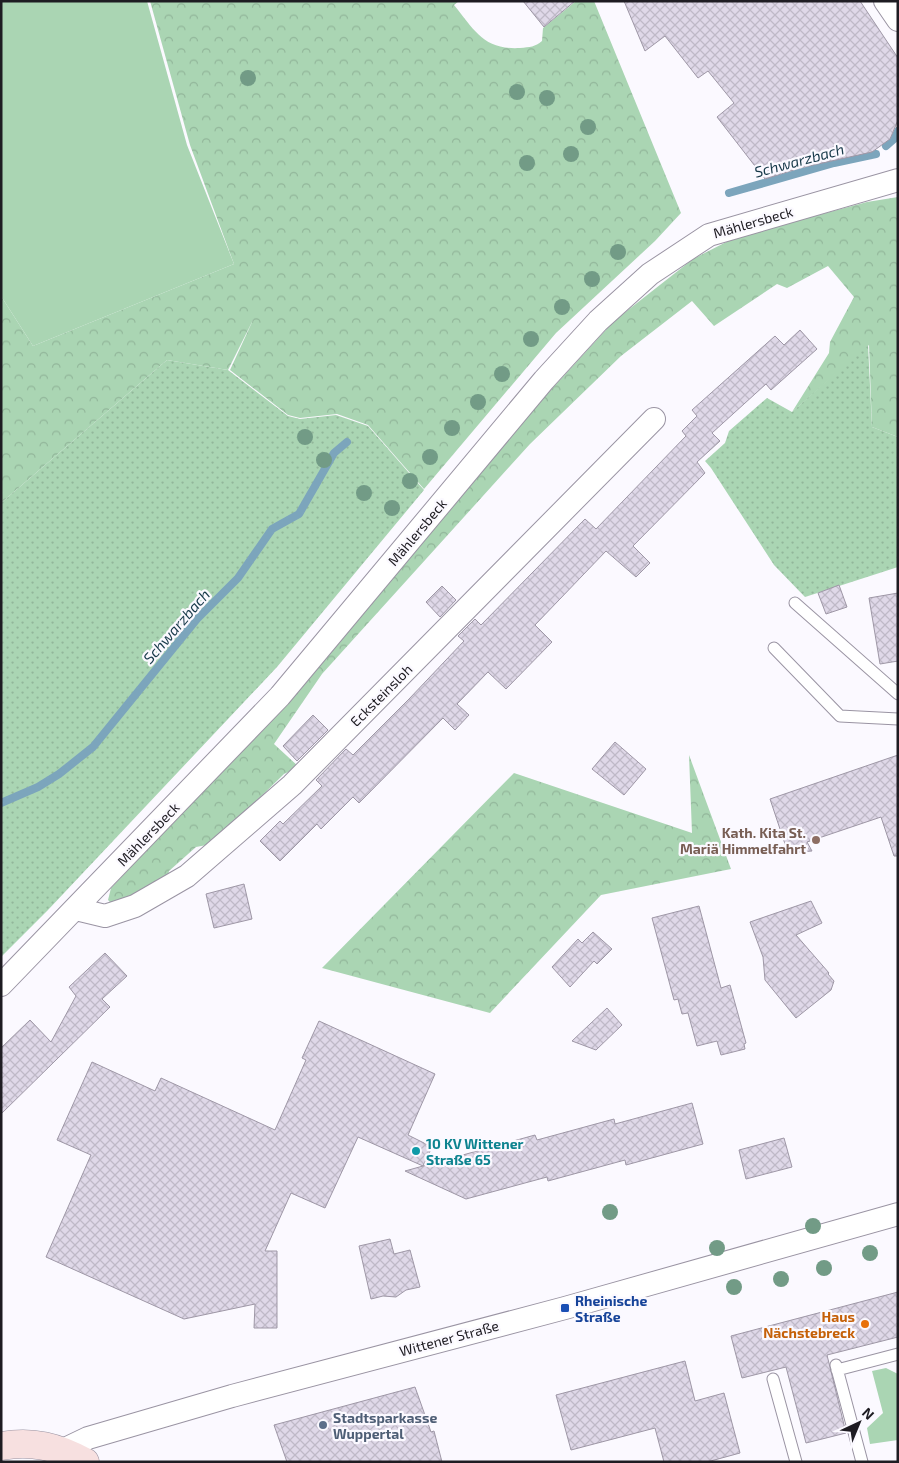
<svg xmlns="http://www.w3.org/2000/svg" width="899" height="1463" font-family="'Exo 2',sans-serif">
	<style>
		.grass { fill: #aad5b3 }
		.forest { fill: url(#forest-crowns) }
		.garden { fill: url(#garden-dots) }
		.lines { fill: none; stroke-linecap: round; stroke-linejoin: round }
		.stream { stroke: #7ca5bc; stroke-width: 8 }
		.building { fill: url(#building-cross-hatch); stroke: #9e97a6 }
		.service-casing { stroke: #9a94a3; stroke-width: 13 }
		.minor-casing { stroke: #9a94a3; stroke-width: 24 }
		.secondary-casing { stroke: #9a94a3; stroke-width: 29 }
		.service { stroke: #fff; stroke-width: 11 }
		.minor { stroke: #fff; stroke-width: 22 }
		.secondary { stroke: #f7e0e0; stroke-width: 28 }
		.tree { fill: #729b86 }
		.education-dot { fill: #8d6e63; stroke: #fbf9ff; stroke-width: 2 }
		.culture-dot { fill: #0f9aa8; stroke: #fbf9ff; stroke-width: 2 }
		.transit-dot { fill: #1a4fb4; stroke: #fbf9ff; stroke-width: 2 }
		.food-dot { fill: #e8710a; stroke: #fbf9ff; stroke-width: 2 }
		.service-dot { fill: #5c6f8a; stroke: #fbf9ff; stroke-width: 2 }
		.labels { text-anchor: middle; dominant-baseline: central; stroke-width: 4.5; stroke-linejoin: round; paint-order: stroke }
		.street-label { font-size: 14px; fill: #1e1c22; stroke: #fbf9ff }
		.education-label { font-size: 14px; font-weight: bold; fill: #785e54; stroke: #fbf9ff; text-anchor: end }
		.culture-label { font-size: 14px; font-weight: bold; fill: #0d838f; stroke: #fbf9ff; text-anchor: start }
		.transit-label { font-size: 14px; font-weight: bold; fill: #164399; stroke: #fbf9ff; text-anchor: start }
		.food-label { font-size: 14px; font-weight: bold; fill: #c56008; stroke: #fbf9ff; text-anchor: end }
		.service-label { font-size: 14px; font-weight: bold; fill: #4e5e75; stroke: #fbf9ff; text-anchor: start }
		.water-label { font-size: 15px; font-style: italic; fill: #173949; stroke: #fbf9ff }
	</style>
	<defs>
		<pattern id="forest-crowns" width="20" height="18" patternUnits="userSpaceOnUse" patternTransform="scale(1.25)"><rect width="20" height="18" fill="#aad5b3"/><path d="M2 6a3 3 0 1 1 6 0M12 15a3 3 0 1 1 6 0" fill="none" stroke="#92b69a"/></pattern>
		<pattern id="garden-dots" width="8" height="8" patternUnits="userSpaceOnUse" patternTransform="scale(1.25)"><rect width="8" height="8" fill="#aad5b3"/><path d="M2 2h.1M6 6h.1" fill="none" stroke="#92b69a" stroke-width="1.8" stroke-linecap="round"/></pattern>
		<pattern id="building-cross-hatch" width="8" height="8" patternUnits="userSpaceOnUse" patternTransform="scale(1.25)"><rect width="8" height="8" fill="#dfd8e8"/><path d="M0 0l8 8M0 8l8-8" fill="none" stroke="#bfb9c7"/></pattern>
	</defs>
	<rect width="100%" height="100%" fill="#fbf9ff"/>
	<!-- grass -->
	<path class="grass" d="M1 1H147L187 145 234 264 33 346 1 296Z
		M886 1368 898 1374V1440L870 1444 867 1428 883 1413 872 1371Z"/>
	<!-- forest -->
	<path class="forest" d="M150 1H459L454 5C475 31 484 50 520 48 530 47 535 47 542 41L543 28 576 1H594L681 213 655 241 556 333 424 489 368 425 337 414 300 418 288 415 230 370 254 318 228 370 167 360 1 503V296L33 346 234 264 190 145Z
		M898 197V437L872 427 869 345 792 412 829 353 830 342 854 297 828 266 787 288 777 284 714 326 692 301 621 356 530 444 322 674 274 744 299 767 284 774 212 844 196 847 169 871 167 883 114 906 108 900 111 888 314 671 526 417 614 321 693 259 736 237 867 202Z
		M689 755 731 869 601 895 490 1013 322 968 514 773 692 833Z"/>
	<!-- garden -->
	<path class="garden" d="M868 344 872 427 898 437V567L805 597 774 565 711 468 705 461 725 443 729 431 767 398 792 412Z
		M167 360 228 370 288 416 300 419 336 415 368 426 424 490 277 667 48 910 1 957V503Z"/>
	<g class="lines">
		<!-- stream -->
		<path class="stream" d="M886 146 894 139 898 131
			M729 193 834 163 876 154
			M1 803 38 787 59 774 93 747 197 619 238 578 272 529 299 514 334 453 347 442"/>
	</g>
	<!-- building -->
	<path class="building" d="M523 1H575L544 27Z
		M624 1H860L898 58V120L890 139 872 152 800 168 765 179 717 117 734 103 708 71 698 78 665 36 645 51Z
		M800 330 817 349 771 390 766 384 712 433 720 441 697 462 705 473 633 546 650 563 636 577 606 551 535 625 552 642 506 689 488 672 457 704 469 715 455 730 443 718 359 803 353 797 321 829 317 824 280 861 260 841 280 821 283 824 322 786 316 780 346 749 353 755 409 699 464 641 458 636 475 619 481 625 585 519 596 529 686 436 682 431 697 416 692 410 775 336 784 345Z
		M839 585 847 607 826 614 818 593Z
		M442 586 456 600 440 617 426 602Z
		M898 593V661L880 664 869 598Z
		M313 715 328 730 297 761 283 746Z
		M615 742 646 769 624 795 592 769Z
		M898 755V856H894L881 817 807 842 812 851 788 853 770 799Z
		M244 884 252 919 214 928 206 894Z
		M811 901 822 923 796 935 829 973 828 974 834 981 831 990 796 1018 765 980 763 957 750 922Z
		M699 906 721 988 730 985 746 1043 744 1044 745 1049 721 1055 717 1041 697 1046 688 1013 682 1014 678 999 674 1000 652 918Z
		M593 932 612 949 597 964 594 961 570 987 552 967 578 939 582 943Z
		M105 953 127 976 102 999 110 1007 1 1114V1048L30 1020 51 1042 76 996 69 987Z
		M607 1008 622 1025 596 1050 572 1041Z
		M319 1021 435 1074 408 1135 432 1147 423 1166 358 1137 325 1208 291 1193 265 1251H277V1328H254L255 1304 184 1319 46 1257 91 1155 57 1140 92 1062 155 1091 161 1078 275 1130 306 1060 302 1058Z
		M692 1103 703 1144 626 1165 625 1160 548 1181 547 1177 466 1199 405 1171 535 1135 537 1140 614 1119 615 1124Z
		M784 1138 792 1167 746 1179 739 1150Z
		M390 1239 394 1254 410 1250 420 1287 406 1290 396 1297 383 1296 371 1299 359 1246Z
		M898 1292V1337L827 1355 846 1433 806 1443 786 1367 742 1378 731 1336Z
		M685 1361 695 1401 724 1393 740 1453 707 1462H664L655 1428 571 1450 556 1395Z
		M415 1387 431 1432 434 1431 442 1462H287L274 1425Z"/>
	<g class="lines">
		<!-- service casing -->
		<g class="service-casing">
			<path id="service" d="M795 603 898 694
				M774 648 840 716 898 719
				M836 1365 862 1462
				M837 1370 898 1354
				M773 1379 796 1462"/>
		</g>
		<!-- minor casing -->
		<g class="minor-casing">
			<path id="minor" d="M885 1 898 20
				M76 909 105 916 135 906 187 876 292 785 654 419
				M1 985 280 696 544 380 598 321 650 274 709 235 898 180
				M63 1450 88 1438 232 1396 565 1308 898 1214"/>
		</g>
		<!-- secondary casing -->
		<g class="secondary-casing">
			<path id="secondary" d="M1 1446C33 1440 57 1447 85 1462"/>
		</g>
		<!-- service -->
		<use href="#service" class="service"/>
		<!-- minor -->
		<use href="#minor" class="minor"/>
		<!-- secondary -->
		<use href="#secondary" class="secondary"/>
	</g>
	<!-- trees -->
	<g class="tree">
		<circle cx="248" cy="78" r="8"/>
		<circle cx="517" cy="92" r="8"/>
		<circle cx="547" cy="98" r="8"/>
		<circle cx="588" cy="127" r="8"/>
		<circle cx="571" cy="154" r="8"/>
		<circle cx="527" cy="163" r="8"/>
		<circle cx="618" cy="252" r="8"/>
		<circle cx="592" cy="279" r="8"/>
		<circle cx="562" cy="307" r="8"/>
		<circle cx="531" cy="339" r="8"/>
		<circle cx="502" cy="374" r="8"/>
		<circle cx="478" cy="402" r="8"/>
		<circle cx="452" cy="428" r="8"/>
		<circle cx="305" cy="437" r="8"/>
		<circle cx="430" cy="457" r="8"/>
		<circle cx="324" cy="460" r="8"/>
		<circle cx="410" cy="481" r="8"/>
		<circle cx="364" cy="493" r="8"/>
		<circle cx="392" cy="508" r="8"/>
		<circle cx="610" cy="1212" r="8"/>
		<circle cx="813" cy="1226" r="8"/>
		<circle cx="717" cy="1248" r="8"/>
		<circle cx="870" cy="1253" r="8"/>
		<circle cx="824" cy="1268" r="8"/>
		<circle cx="781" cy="1279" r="8"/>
		<circle cx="734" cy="1287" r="8"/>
	</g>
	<!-- markers -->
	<circle class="education-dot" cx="816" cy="840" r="5"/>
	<circle class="culture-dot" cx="416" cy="1151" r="5"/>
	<rect class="transit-dot" x="560" y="1303" width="10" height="10" rx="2.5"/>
	<circle class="food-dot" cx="865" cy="1324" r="5"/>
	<circle class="service-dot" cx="323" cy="1425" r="5"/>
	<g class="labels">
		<!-- street labels -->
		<g class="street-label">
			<text transform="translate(753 222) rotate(-16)">Mählersbeck</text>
			<text transform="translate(417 532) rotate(-50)">Mählersbeck</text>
			<text transform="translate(381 695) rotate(-45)">Ecksteinsloh</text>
			<text transform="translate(148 834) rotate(-46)">Mählersbeck</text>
			<text transform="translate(449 1338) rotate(-15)">Wittener Straße</text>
		</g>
		<!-- education labels -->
		<g class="education-label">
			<text x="806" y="832">Kath. Kita St.<tspan x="806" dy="16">Mariä Himmelfahrt</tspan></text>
		</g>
		<!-- culture labels -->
		<g class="culture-label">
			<text x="426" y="1143">10 KV Wittener<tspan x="426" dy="16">Straße 65</tspan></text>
		</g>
		<!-- transit labels -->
		<g class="transit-label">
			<text x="575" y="1300">Rheinische<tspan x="575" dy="16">Straße</tspan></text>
		</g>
		<!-- food labels -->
		<g class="food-label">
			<text x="855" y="1316">Haus<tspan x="855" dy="16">Nächstebreck</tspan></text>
		</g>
		<!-- service labels -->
		<g class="service-label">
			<text x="333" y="1417">Stadtsparkasse<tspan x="333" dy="16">Wuppertal</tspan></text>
		</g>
		<!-- water labels -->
		<g class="water-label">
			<text transform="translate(799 160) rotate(-15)">Schwarzbach</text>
			<text transform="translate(176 626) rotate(-49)">Schwarzbach</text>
		</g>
	</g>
	<!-- border -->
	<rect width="899" height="1463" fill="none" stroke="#1e1c22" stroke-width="5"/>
	<!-- north arrow -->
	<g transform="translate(859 1423) rotate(44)" stroke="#fbf9ff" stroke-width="4" paint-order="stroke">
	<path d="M0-4L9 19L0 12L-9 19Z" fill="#1e1c22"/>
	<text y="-8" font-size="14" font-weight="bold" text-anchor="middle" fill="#1e1c22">N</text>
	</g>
</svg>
